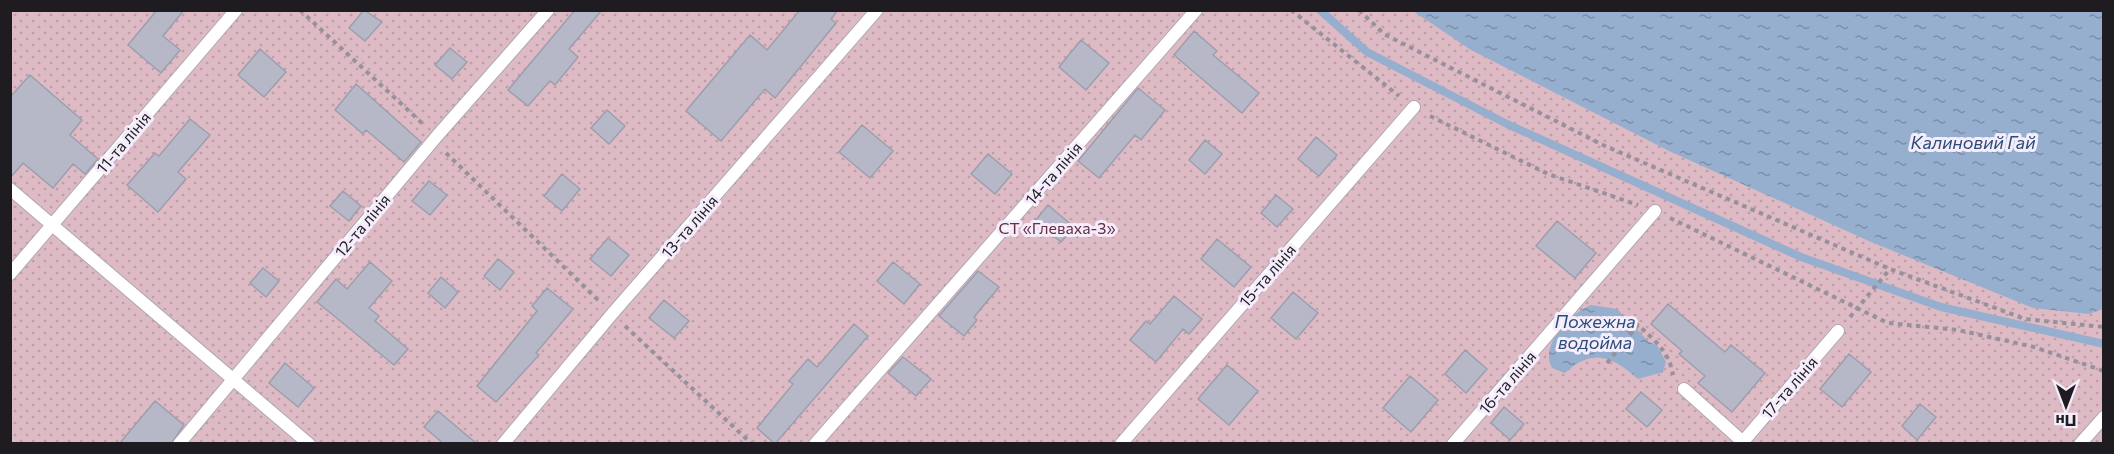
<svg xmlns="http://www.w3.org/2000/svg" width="2114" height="454" font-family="Commissioner,sans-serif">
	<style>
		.garden { fill: url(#garden-dots) }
		.water { fill: url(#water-ripples) }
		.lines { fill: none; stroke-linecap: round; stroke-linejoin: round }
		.stream { stroke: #97afce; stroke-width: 8 }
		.building { fill: #b7b8c7; stroke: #9d9ead; stroke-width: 1.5 }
		.lane-casing { stroke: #aea7b4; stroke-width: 14 }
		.path { stroke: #97919c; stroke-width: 4; stroke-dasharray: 4.5 4.5; stroke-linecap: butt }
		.lane { stroke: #fff; stroke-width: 12 }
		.labels { text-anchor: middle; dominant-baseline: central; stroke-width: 6; stroke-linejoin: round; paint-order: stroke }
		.street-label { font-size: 16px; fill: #1e1c21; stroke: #f5edfc }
		.park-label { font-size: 16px; fill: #642d40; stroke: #f5edfc }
		.water-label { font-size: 18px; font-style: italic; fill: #2b4c77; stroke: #f5edfc }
	</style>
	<defs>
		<pattern id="garden-dots" width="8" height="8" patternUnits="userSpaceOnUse" patternTransform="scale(1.5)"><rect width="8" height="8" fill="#ddbac4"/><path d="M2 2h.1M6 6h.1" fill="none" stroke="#bd9fa8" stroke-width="1.8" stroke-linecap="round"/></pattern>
		<pattern id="water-ripples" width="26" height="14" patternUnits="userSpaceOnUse" patternTransform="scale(1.5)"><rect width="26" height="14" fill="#97afce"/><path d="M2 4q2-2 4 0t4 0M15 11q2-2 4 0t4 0" fill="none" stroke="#7b8ea7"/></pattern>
	</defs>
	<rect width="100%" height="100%" fill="#e8e0ef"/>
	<!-- garden -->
	<path class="garden" d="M11 11H2103V443H11Z"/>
	<!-- water -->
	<path class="water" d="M1413 11H2103V309L2089 314 2033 308 1871 242 1669 151 1471 50Z
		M1591 305 1617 309 1649 342 1657 345 1666 362 1663 372 1638 379C1613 357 1593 347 1565 373L1552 368C1539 344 1571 313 1591 305Z"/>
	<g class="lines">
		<!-- stream -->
		<path class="stream" d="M1320 10 1367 52 1507 124 1801 257 1941 307 2104 344"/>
	</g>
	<!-- building -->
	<path class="building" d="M157 10H184L163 36 180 50 161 73 128 45Z
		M364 10 382 22 365 41 349 28Z
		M575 10H602L569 49 578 57 555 85 550 81 528 106 508 90Z
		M800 10H838L831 19 836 23 775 98 765 89 721 141 686 111 750 35 767 50Z
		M1194 31 1217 51 1213 55 1259 93 1242 113 1174 55Z
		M1081 40 1109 63 1086 90 1059 67Z
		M450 48 467 62 452 79 435 65Z
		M260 49 286 72 264 97 238 75Z
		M30 75 82 120 70 135 98 159 85 174 73 164 53 188 23 163 10 178V97Z
		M356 84 421 142 404 162 366 130 363 134 335 110Z
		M1138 88 1165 110 1141 140 1135 135 1099 178 1078 161Z
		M607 110 625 126 609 144 591 128Z
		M190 119 210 135 178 172 186 179 158 212 127 185 155 153 159 156Z
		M862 125 893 151 870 178 839 152Z
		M1316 137 1337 155 1319 176 1298 159Z
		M1205 140 1222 154 1205 174 1189 160Z
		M988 154 1012 174 995 194 971 174Z
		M562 174 580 189 562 211 544 196Z
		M429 181 447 195 430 215 412 201Z
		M343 191 361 206 349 221 330 206Z
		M1276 195 1293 209 1277 227 1261 213Z
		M1048 205 1074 227 1061 242 1035 221Z
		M1557 221 1596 253 1575 278 1536 246Z
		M608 238 629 255 611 276 590 259Z
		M1217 239 1251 267 1234 287 1201 259Z
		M498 259 514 272 500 290 484 276Z
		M370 262 392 281 369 308 379 316 375 321 408 349 394 365 317 302 336 279 347 289Z
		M893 262 920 284 904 304 877 281Z
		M263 268 279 281 266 297 250 283Z
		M978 271 999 287 974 317 977 320 964 336 939 316Z
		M441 277 458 292 445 308 428 293Z
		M547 288 573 309 536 353 539 355 496 402 477 386 537 311 532 306Z
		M1293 292 1318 313 1296 339 1271 318Z
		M1174 296 1202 319 1189 334 1183 329 1156 362 1130 340 1146 321 1150 324Z
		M664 300 689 321 674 338 649 318Z
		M1668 304 1725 352 1731 345 1765 373 1732 412 1698 383 1705 376 1679 354 1682 351 1651 324Z
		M854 324 868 336 775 444 757 428 793 384 789 381 808 359 817 367Z
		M1465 350 1487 369 1466 393 1445 374Z
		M1849 354 1871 372 1842 407 1820 389Z
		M903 357 931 379 916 396 888 373Z
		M285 363 314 388 298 407 269 383Z
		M1227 365 1258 391 1229 425 1198 399Z
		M1410 376 1438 400 1411 432 1383 408Z
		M1641 392 1662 410 1647 427 1626 409Z
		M155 401 184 425 171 444H119Z
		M1920 404 1936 417 1917 440 1902 426Z
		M1504 407 1524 424 1510 440 1491 423Z
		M438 411 477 444H444L424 427Z"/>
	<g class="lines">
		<!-- lane casing -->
		<g class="lane-casing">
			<path id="lane" d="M10 189 309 444
				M10 274 236 10
				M1684 389 1743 442
				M179 444 437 136 548 10
				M503 444 612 314 877 10
				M815 444 1196 10
				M1121 444 1414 107
				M1453 444 1655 211
				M1741 444 1838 331
				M2080 444 2104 417"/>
		</g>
		<!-- path -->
		<path class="path" d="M300 10 423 124
			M1291 10 1399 96
			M1359 10 1384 34 1605 146 1890 269 2025 319 2104 327
			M1430 116 1548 174 1638 205
			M446 153 600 302
			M1670 218 1888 323 1958 330 2034 347 2104 371
			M1850 317 1890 269
			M625 326 752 444
			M1607 363 1638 325C1655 341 1669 351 1673 375"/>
		<!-- lane -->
		<use href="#lane" class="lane"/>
	</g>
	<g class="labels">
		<!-- street labels -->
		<g class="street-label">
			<text transform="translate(123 142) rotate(-50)">11-та лінія</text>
			<text transform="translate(1053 173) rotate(-49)">14-та лінія</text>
			<text transform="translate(362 225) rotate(-50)">12-та лінія</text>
			<text transform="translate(689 226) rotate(-49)">13-та лінія</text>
			<text transform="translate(1267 275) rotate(-49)">15-та лінія</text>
			<text transform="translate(1507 382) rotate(-49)">16-та лінія</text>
			<text transform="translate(1789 387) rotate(-49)">17-та лінія</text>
		</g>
		<!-- park labels -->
		<g class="park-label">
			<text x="1057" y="227">СТ «Глеваха-3»</text>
		</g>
		<!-- water labels -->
		<g class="water-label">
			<text x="1973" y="142">Калиновий Гай</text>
			<text x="1595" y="321">Пожежна<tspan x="1595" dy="21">водойма</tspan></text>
		</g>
	</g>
	<!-- border -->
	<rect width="2114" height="454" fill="none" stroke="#1e1c21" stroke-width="24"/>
	<!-- north arrow -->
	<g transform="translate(2066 406) rotate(180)" stroke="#f5edfc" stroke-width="4.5" paint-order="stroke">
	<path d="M0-4.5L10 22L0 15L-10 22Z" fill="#1e1c21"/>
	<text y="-9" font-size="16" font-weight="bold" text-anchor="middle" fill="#1e1c21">Пн</text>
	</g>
</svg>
